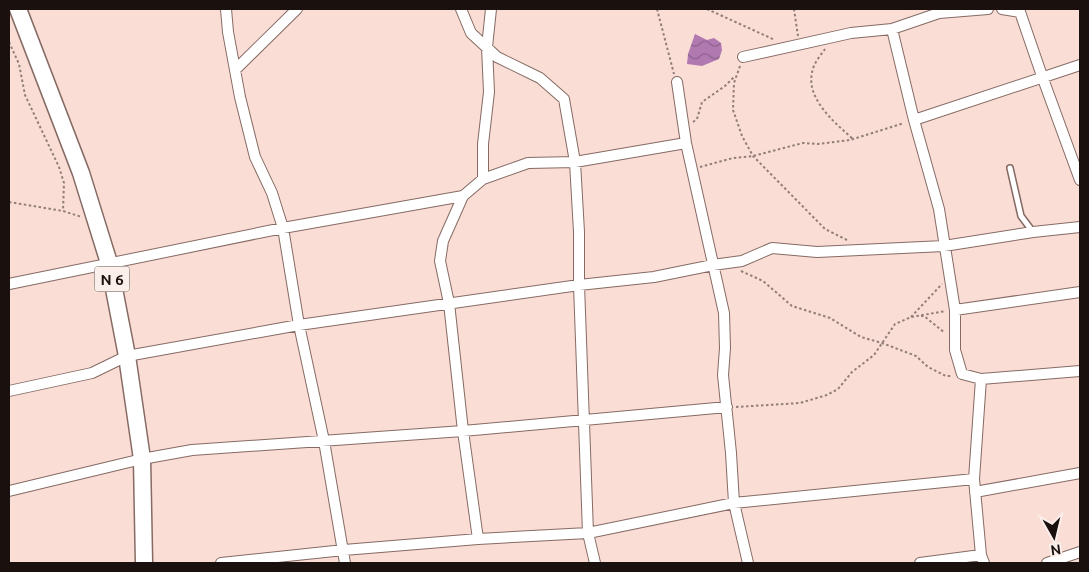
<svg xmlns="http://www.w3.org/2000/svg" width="1089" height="572" font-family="Ubuntu,sans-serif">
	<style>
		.water { fill: url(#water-waves) }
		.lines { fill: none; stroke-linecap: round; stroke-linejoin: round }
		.lane-casing { stroke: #856b64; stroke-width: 8 }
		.street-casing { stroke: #856b64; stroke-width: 12 }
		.primary-casing { stroke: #856b64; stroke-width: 19 }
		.path { stroke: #927e79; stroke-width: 2; stroke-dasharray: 2.5 2.5; stroke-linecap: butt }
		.lane { stroke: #fff; stroke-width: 5 }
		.street { stroke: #fff; stroke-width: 10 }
		.primary { stroke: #fff; stroke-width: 16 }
		.labels { text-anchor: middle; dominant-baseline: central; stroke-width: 5; stroke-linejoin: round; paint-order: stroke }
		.shield { fill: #fbefeb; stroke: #5e5350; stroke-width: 1 }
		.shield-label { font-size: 15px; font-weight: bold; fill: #1a100e }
	</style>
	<defs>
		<pattern id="water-waves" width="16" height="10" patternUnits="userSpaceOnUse" patternTransform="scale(1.25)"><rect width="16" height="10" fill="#b079b0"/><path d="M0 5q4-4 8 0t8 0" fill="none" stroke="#8e628e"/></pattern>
	</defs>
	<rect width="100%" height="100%" fill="#faddd5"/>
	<!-- water -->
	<path class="water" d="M695 34 707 40 714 38 721 43 722 50 719 59 702 66 687 64 688 54Z"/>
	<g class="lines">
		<!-- lane casing -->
		<g class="lane-casing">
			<path id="lane" d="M1010 168 1021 216 1033 232"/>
		</g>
		<!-- street casing -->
		<g class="street-casing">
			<path id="street" d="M226 9 228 32 240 97 255 157 272 193 283 228 299 325 324 441 345 563
				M461 9 471 33 497 57 540 78 564 99 575 162 579 232V285L588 533 595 563
				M1002 9 1020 12 1042 76 1080 180
				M892 29 914 120 939 209 955 310V350L962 374 981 379 1080 371
				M743 57 851 33 892 29 939 13 988 9
				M235 70 297 9
				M677 82 686 143 724 313 725 348 723 375 731 453 734 503 748 563
				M914 120 1080 65
				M483 179V144L489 92 487 47 491 9
				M463 196 443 241 440 261 449 303 463 431 478 539
				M9 284 283 228 463 196 483 179 528 163 575 162 686 143
				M955 310 1080 292
				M981 379 974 479 981 555 984 563
				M9 391 92 373 127 356 299 325 579 285 654 277 713 265 742 261 772 248 817 252 944 246 1033 232 1080 227
				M9 491 142 459 192 450 463 431 727 407
				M975 492 1080 473
				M221 563 344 550 478 539 588 533 734 503 974 479
				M920 563 981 555
				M1047 563 1080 552"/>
		</g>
		<!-- primary casing -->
		<g class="primary-casing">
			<path id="primary" d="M18 9 81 173 109 263 127 356 142 459 144 563"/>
		</g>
		<!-- path -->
		<path class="path" d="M657 9 674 74
			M707 9 775 40
			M794 9 798 36
			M9 42 19 64 25 95 59 167 64 183 63 211
			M825 49C820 56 813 64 812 73 806 99 836 124 853 139
			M740 66 734 83 733 110 742 136 753 156 825 229 849 241
			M693 122 697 119 702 102 725 86 735 76
			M700 167 733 158 753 156 803 143 818 144 850 140 904 123
			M9 202 63 211 82 217
			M741 271 763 281 792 306 830 318 861 337 882 343 916 356 928 367 946 376H952
			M921 316H924L945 333
			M911 317 942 284
			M736 407 800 403 827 395 838 389 852 372 874 355 895 324 911 317 946 311"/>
		<!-- lane -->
		<use href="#lane" class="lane"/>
		<!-- street -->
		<use href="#street" class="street"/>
		<!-- primary -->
		<use href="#primary" class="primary"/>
	</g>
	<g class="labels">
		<!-- shield labels -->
		<rect class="shield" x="94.5" y="266.5" width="35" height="25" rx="4"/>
		<g class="shield-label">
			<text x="112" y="279">N 6</text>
		</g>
	</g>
	<!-- border -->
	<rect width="1089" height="572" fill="none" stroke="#1a100e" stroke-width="20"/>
	<!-- north arrow -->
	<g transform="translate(1054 537) rotate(172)" stroke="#fbefeb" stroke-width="4" paint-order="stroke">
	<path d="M0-4L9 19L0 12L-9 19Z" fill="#1a100e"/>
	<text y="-8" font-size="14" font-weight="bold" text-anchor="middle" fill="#1a100e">N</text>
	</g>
</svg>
